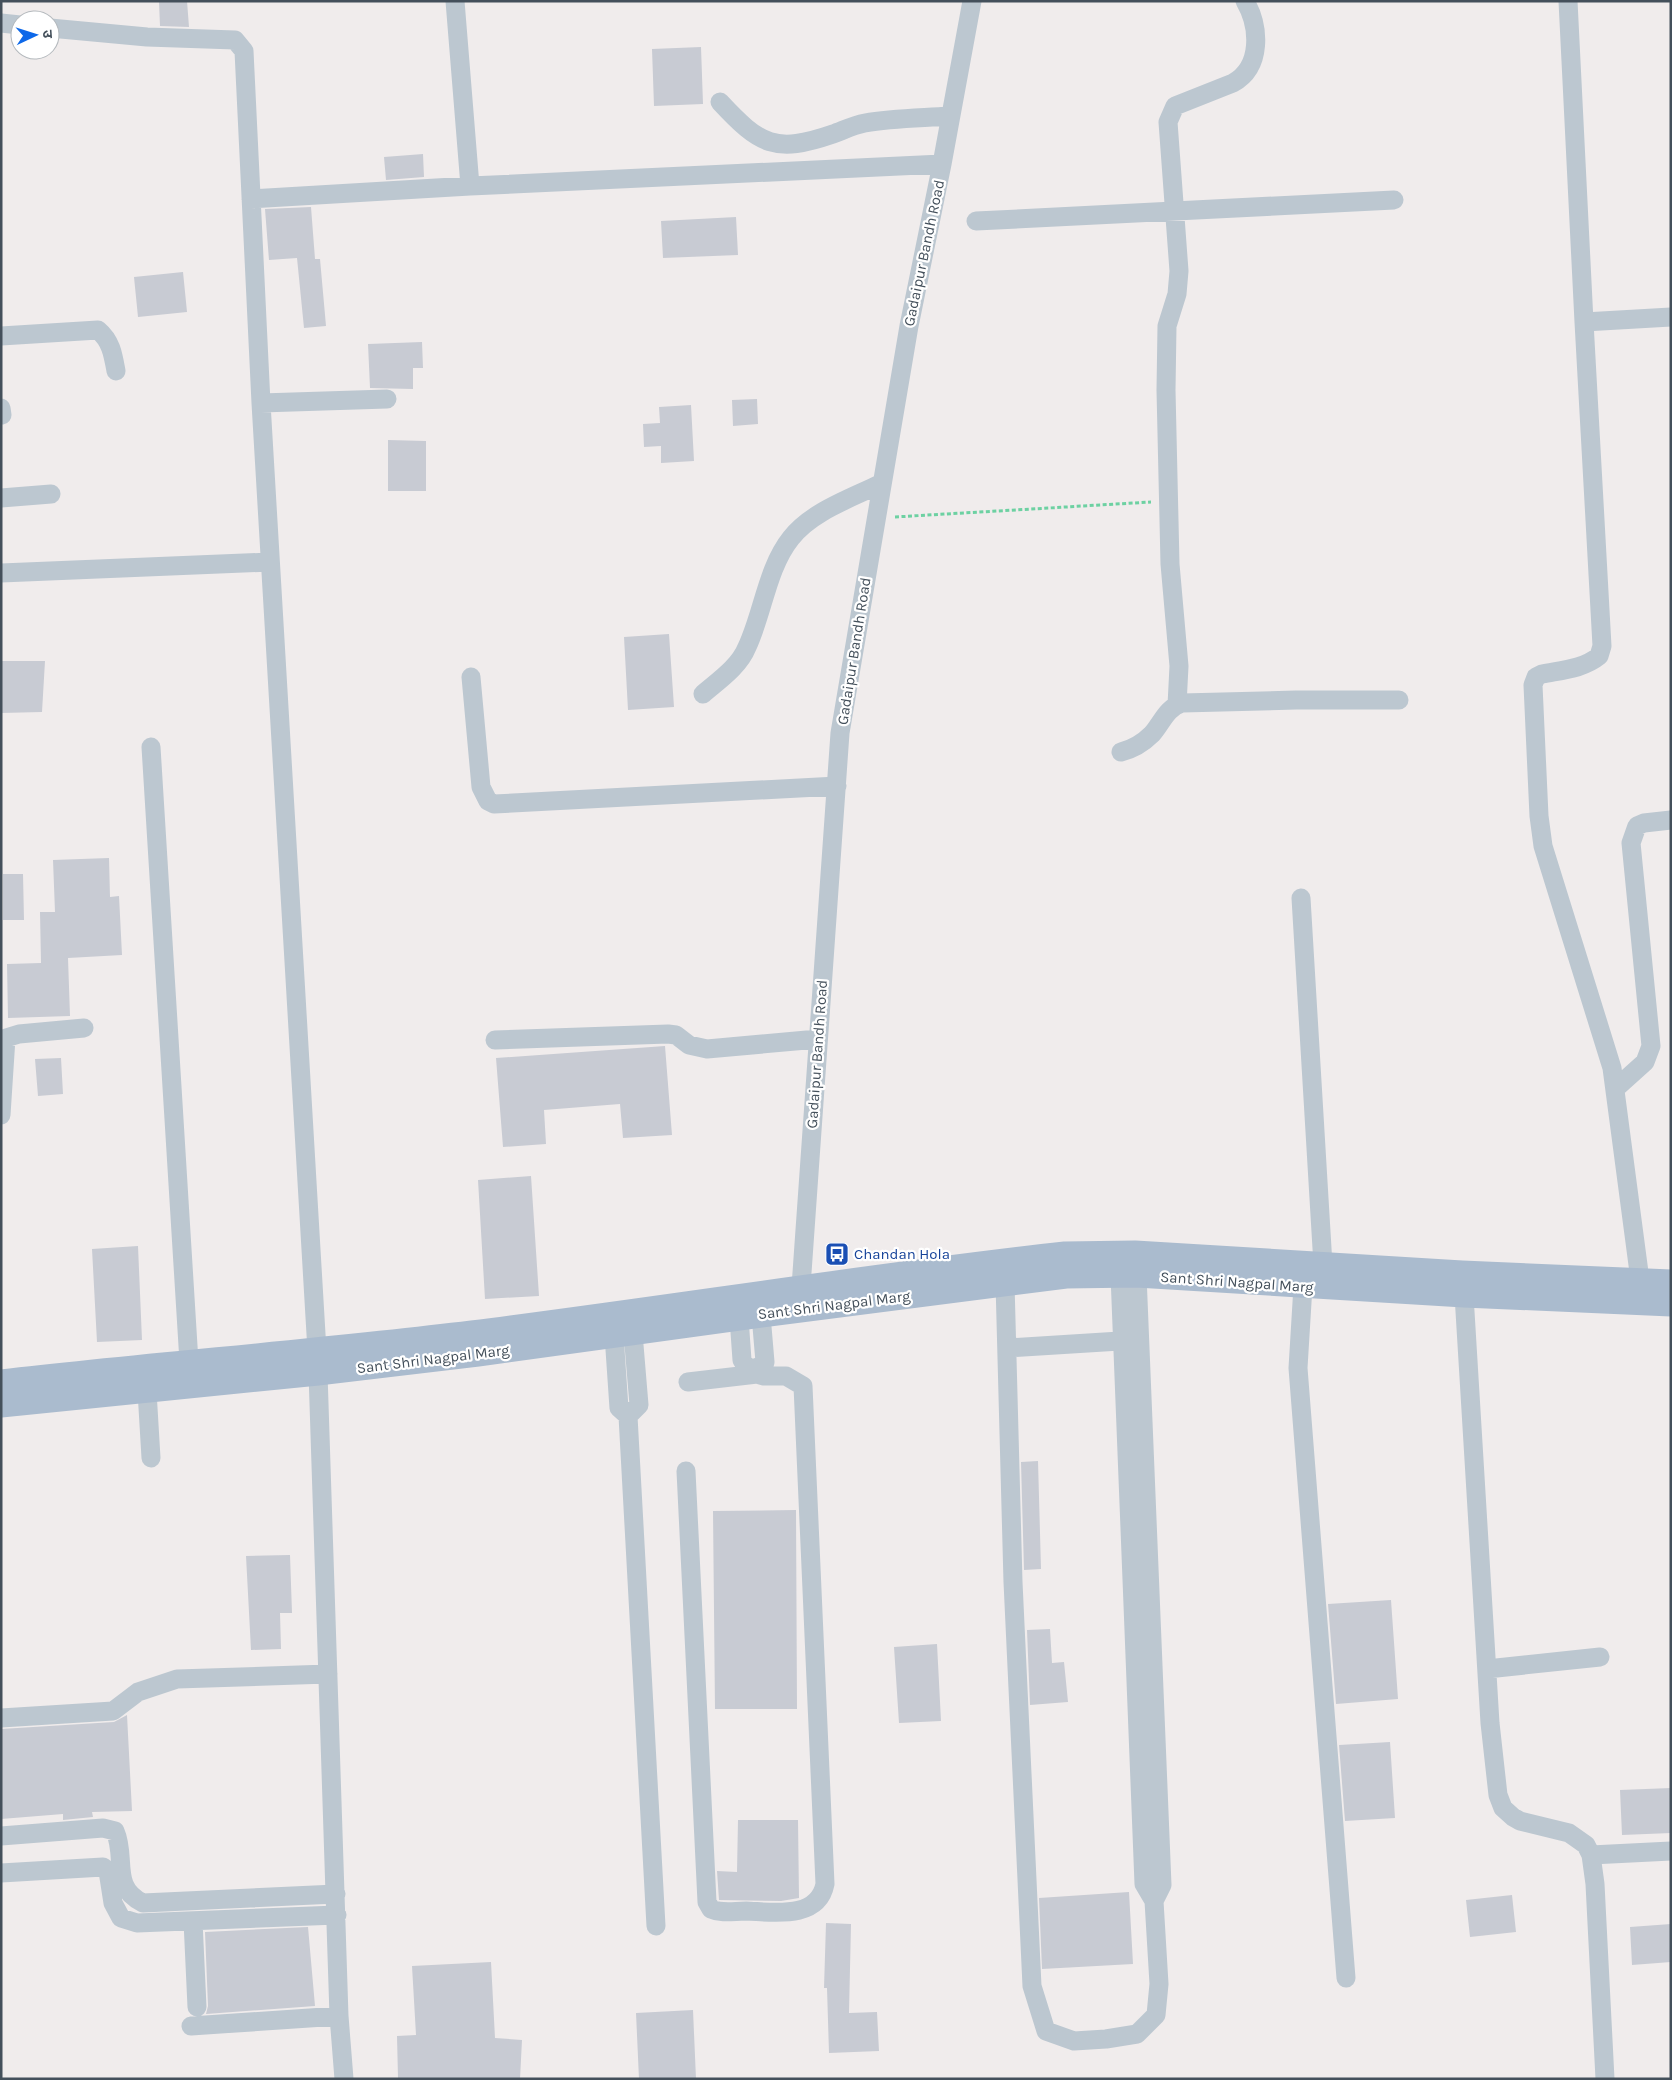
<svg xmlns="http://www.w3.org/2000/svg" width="1672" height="2080" font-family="Karla,'Noto Sans Devanagari',sans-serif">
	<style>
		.building { fill: #c8cbd3 }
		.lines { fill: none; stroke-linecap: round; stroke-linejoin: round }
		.path { stroke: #6dd1a2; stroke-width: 3; stroke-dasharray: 4 2.5; stroke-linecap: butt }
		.minor { stroke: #bcc7d0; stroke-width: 19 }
		.major { stroke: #aabbce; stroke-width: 25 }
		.labels { text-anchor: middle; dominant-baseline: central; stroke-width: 4.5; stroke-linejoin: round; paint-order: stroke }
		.street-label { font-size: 15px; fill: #44505b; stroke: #fff }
		.transit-label { font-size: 15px; fill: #164399; stroke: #fff; text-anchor: start }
	</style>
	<rect width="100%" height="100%" fill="#f0ecec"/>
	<!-- building -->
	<path class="building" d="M187 1 189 27 160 26 159 2Z
		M701 47 703 104 654 106 652 49Z
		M423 154 424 177 386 180 384 157Z
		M311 207 315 259H320L326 326 304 328 297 258 269 260 265 209Z
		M736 217 738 255 663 258 661 221Z
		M183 272 187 312 138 317 134 277Z
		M422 342 423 368H413V389L370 388 368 344Z
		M757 399 758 424 733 426 732 400Z
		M691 405 694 461 661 463V446L644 447 643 424 660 423 659 407Z
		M388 440 426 441V491H388Z
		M669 634 674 707 628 710 624 637Z
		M1 661H45L42 712 1 713Z
		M109 858 110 897 119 896 122 955 68 958 70 1016 8 1018 7 964 41 963 40 912H55L53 860Z
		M3 874H23L24 920H3Z
		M665 1046 672 1135 623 1138 620 1104 544 1110 546 1144 503 1147 496 1058Z
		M61 1058 63 1094 38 1096 35 1059Z
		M531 1176 539 1296 485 1299 478 1180Z
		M138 1246 142 1340 97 1342 92 1249Z
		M1038 1461 1041 1569 1024 1570 1021 1462Z
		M796 1510 797 1709H715L713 1511Z
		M290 1555 292 1613H280L281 1649 251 1650 246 1556Z
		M1391 1600 1398 1699 1336 1704 1328 1604Z
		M1050 1629 1052 1663 1064 1662 1068 1702 1030 1705 1027 1630Z
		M937 1644 941 1721 899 1723 894 1647Z
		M127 1715 132 1811 92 1812 93 1817 63 1820V1814L1 1819V1729L114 1722Z
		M1390 1742 1395 1818 1345 1821 1339 1745Z
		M1671 1788V1833L1622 1835 1620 1790Z
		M738 1820H798L799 1898 781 1901 719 1900 717 1871 737 1872Z
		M1129 1892 1133 1964 1042 1969 1039 1898Z
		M1512 1895 1516 1932 1470 1937 1466 1900Z
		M826 1923 851 1924 849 2013 877 2012 879 2051 829 2053 827 1988H824Z
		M1671 1924V1962L1632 1965 1630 1927Z
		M308 1927 315 2006 206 2014 208 2006 205 1932Z
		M491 1962 495 2038 522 2040 520 2079 398 2078 397 2036 416 2035 412 1966Z
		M693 2010 696 2079H639L636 2013Z"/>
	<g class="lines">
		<!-- path -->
		<path class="path" d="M895 517 1151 502"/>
		<!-- minor -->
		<path class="minor" d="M455 1 470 186
			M1568 1 1584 322
			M1 23 20 25
			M50 28 147 37 235 40 244 51 261 403 317 1351
			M720 102C760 145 775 154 833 134 844 130 854 125 865 123 892 118 922 118 949 116
			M251 199 470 186 942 164
			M976 221 1394 200
			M1 336 98 330C111 341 113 354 116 371
			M261 403 387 399
			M1 408 2 415
			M1 498 51 494
			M1 573 270 562
			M471 677 481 787 488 801 494 804 837 786
			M703 694C718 681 739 667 747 647 763 613 767 568 791 538 812 511 852 498 882 483
			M1177 705 1179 666 1170 564 1166 390 1167 326 1177 294 1179 271 1168 122 1175 106 1233 83C1262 67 1260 27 1245 1
			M151 747 189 1362
			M1121 752C1133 749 1143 743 1152 734 1162 723 1166 708 1182 703L1296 700H1399
			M1301 898 1323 1265
			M495 1040 668 1034 676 1035 689 1045 707 1049 818 1039
			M1615 1089 1645 1062 1651 1046 1631 843 1637 826 1644 823 1671 820
			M1 1115 6 1038 19 1034 84 1028
			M1120 1275 1144 1884 1154 1901 1162 1885 1137 1275
			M1640 1280 1612 1068 1543 846 1539 816 1533 685 1536 677 1542 674C1562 670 1583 669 1599 656L1602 646 1584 322 1671 317
			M1005 1283 1013 1582 1032 1986 1046 2031 1074 2041 1106 2039 1137 2034 1156 2015 1159 1984 1154 1901
			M1303 1286 1298 1368 1346 1978
			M1464 1295 1490 1723 1498 1795 1503 1808 1513 1817 1520 1821 1569 1833 1586 1845 1591 1855 1595 1884 1605 2079
			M800 1301 840 733 909 326 942 164 972 1
			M739 1318 742 1360 747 1368H757L765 1362 761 1315
			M614 1335 619 1408 628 1416 639 1405 633 1333
			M1007 1348 1136 1340
			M318 1373 339 2016 344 2079
			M688 1382 757 1374
			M147 1391 151 1458
			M628 1416 656 1926
			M686 1471 707 1902 711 1909C722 1914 734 1911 746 1911 773 1912 818 1920 825 1884L803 1386 786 1376H764L757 1374V1368
			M1487 1669 1600 1657
			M1 1718 113 1711 138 1692 177 1679 328 1674
			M1 1836 103 1828 115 1831C127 1858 110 1887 143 1903L336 1894
			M1591 1855 1671 1851
			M1 1873 103 1867 108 1871 113 1903 121 1918 137 1923 337 1915
			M193 1921 197 2007
			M191 2026 339 2016"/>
		<!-- major -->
		<path class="major" d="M1 1382C158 1364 316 1352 472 1333 670 1308 867 1276 1065 1254L1135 1253 1462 1273 1671 1282
			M1 1405 318 1373 478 1354 761 1315 1066 1276 1137 1275 1464 1295 1671 1304"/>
	</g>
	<!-- icons -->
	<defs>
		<g id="bus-square" transform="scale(1.25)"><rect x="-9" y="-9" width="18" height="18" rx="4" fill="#1a4fb4" stroke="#fff"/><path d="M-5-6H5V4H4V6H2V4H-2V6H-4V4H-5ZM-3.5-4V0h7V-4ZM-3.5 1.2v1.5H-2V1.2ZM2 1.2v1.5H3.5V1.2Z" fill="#fff"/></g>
	</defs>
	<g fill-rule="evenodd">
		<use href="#bus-square" x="837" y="1254"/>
	</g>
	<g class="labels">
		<!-- street labels -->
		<g class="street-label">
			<text transform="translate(924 253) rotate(-78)">Gadaipur Bandh Road</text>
			<text transform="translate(854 651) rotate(-81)">Gadaipur Bandh Road</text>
			<text transform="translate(817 1054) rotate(-86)">Gadaipur Bandh Road</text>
			<text transform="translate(1237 1282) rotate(4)">Sant Shri Nagpal Marg</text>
			<text transform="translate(834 1305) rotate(-7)">Sant Shri Nagpal Marg</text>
			<text transform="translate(433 1359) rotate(-7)">Sant Shri Nagpal Marg</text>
		</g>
		<!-- transit labels -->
		<g class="transit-label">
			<text x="854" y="1254">Chandan Hola</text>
		</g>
	</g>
	<!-- border -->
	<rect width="1672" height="2080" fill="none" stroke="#44505b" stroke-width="5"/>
	<!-- north arrow -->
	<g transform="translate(35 35) rotate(86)"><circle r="24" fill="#ffffff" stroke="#b4b9bd"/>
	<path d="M0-4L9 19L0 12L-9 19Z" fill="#0d68e9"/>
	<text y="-8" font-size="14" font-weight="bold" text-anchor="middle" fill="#44505b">उ</text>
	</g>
</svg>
